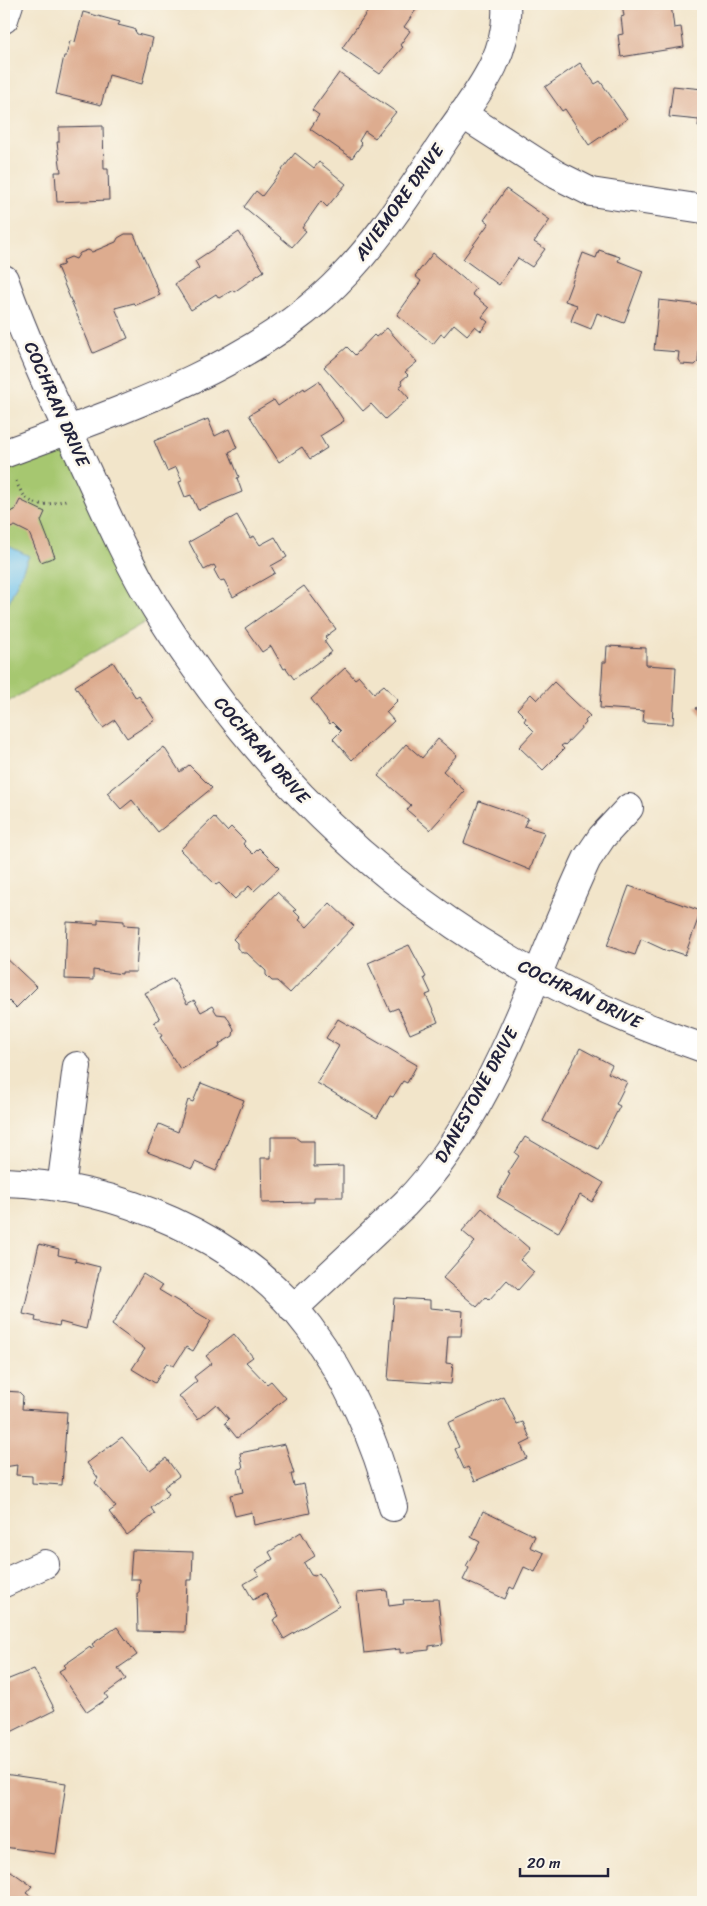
<svg xmlns="http://www.w3.org/2000/svg" width="707" height="1906" font-family="Sriracha,sans-serif">
	<style>
		.green { fill: #a6c770; stroke: #647456 }
		.water { fill: #71c2ec; stroke: #4a7294 }
		.building { fill: #ddac8f }
		.lines { fill: none; stroke-linecap: round; stroke-linejoin: round }
		.minor-casing { stroke: #413f50; stroke-width: 30 }
		.path { stroke: #413f50; stroke-width: 3; stroke-dasharray: 1 4; stroke-linecap: butt }
		.minor { stroke: #fff; stroke-width: 28 }
		.labels { text-anchor: middle; dominant-baseline: central; stroke-width: 5; stroke-linejoin: round; paint-order: stroke }
		.street-label { font-size: 18px; fill: #22223b; stroke: #fbf7ec }
	</style>
	<rect width="100%" height="100%" fill="#fbf7ec"/>
	<filter id="ink" filterUnits="userSpaceOnUse"><feTurbulence type="fractalNoise" baseFrequency=".02" numOctaves="2"/><feDisplacementMap in="SourceGraphic" scale="10" xChannelSelector="R" yChannelSelector="G"/><feConvolveMatrix kernelMatrix="1 2 1 2 8 2 1 2 1" color-interpolation-filters="sRGB"/></filter>
	<filter id="wash" filterUnits="userSpaceOnUse"><feTurbulence type="fractalNoise" baseFrequency=".0096" numOctaves="4" result="noise"/><feDisplacementMap in="SourceGraphic" scale="20" xChannelSelector="R" yChannelSelector="G"/><feGaussianBlur stdDeviation="1.12" result="paint"/><feColorMatrix in="noise" values="0 0 0 0 0 0 0 0 0 0 0 0 0 0 0 0 0 1.4 0 .05"/><feComposite in="paint" operator="in"/></filter>
	<g filter="url(#wash)">
		<rect width="100%" height="100%" fill="#f2e5ca"/>
		<!-- green -->
		<path class="green" d="M68 430 159 614 4 704V454Z"/>
		<!-- water -->
		<path class="water" d="M4 544 29 556 6 608 4 607Z"/>
		<g id="blocks">
			<!-- building -->
			<path class="building" d="M377 4H420L404 27 410 31 400 45 403 47 380 74 342 48 372 5 375 7Z
				M622 4H671L674 28 681 27 684 47 621 57 618 35 623 34 621 17 624 16Z
				M83 12 120 22 118 25 134 29 137 34 153 38 142 84 109 75 101 105 56 94 64 56H66L70 41 75 42Z
				M580 63 595 84 600 81 627 119 589 145 565 109 562 111 545 87Z
				M339 73 396 112 375 138 365 131 359 141 362 144 352 158 310 129 319 115 312 110Z
				M673 86 703 89V126H698L699 120 669 117Z
				M103 126 104 169H108L109 200 57 202 55 172H61L57 142H59V127Z
				M295 153 314 168 319 162 346 184 327 207 321 201 302 228 306 231 292 247 244 207 256 191 262 196Z
				M506 189 550 220 534 242 545 249 532 267 518 258 499 285 463 259 489 223 484 220Z
				M239 232 264 271 234 292 233 290 219 298 216 294 191 310 175 284 199 268 195 261Z
				M125 234H134L160 295 136 305 134 303 115 308 128 338 93 353 57 267 63 265 64 260 71 257 76 259 80 253 88 250 92 252 116 242 118 238Z
				M599 250 620 257 618 261 643 271 624 323 597 313 591 329 571 321 577 305 565 301 583 253 596 258Z
				M433 253 476 289 472 294 489 308 482 317 488 322 481 331 475 326 467 335 454 324 444 336 441 334 433 344 397 315 421 281 415 276Z
				M659 300 702 305 703 301V350H699L698 362 695 365 681 364 678 360 679 352 654 350Z
				M387 328 417 362 405 372 408 375 401 381 403 384 399 387 409 398 385 419 371 404 363 411 324 367 347 347 355 355 374 335 376 337Z
				M319 381 344 421 320 436 327 448 310 459 302 447 279 462 249 415 274 400 278 406 304 388 305 390Z
				M208 419 215 436 229 429 237 448 229 452 239 477 237 478 242 492 198 510 191 495 185 497 179 482 182 481 176 467 167 471 154 441Z
				M20 500 45 512 41 521 55 557 41 562 29 533 15 526 4 531V514L15 510Z
				M237 515 250 538 254 536 260 545 275 537 287 557 271 566 275 573 233 597 224 580 220 581 214 570 216 568 214 565 204 570 189 542Z
				M304 586 336 629 325 637 327 639 324 641 332 652 294 679 286 668 284 669 271 646 262 652 245 628Z
				M607 646 646 648V665L676 667 673 724 643 722 644 711 600 708 603 662H606Z
				M113 662 136 698 139 696 155 720 127 738 115 720 103 728 75 686Z
				M345 668 355 679 359 676 374 693 384 685 398 700 386 712 394 721 352 760 333 739 341 731 332 722 330 724 311 699Z
				M554 682 590 716 585 721 586 723 565 745 564 744 561 746 564 749 543 770 519 747 534 731 524 721 526 718 517 709 531 694 537 700Z
				M703 704V720L696 708Z
				M438 739 457 755 443 771 465 791 430 830 407 810 411 805 378 776 406 744 422 758Z
				M164 747 180 772 189 765 212 788 158 832 132 800 121 809 107 793Z
				M479 801 528 818 524 826 544 832 530 870 464 843Z
				M214 817 227 831 231 827 245 841 243 844 253 854 259 848 279 868 254 891 249 886 235 899 219 883 216 885 180 850Z
				M629 886 701 911 685 955 670 950 669 952 641 939 635 955 607 946Z
				M277 892 296 910 294 911 301 918 299 920 307 927 330 903 354 926 290 993 277 981H272L266 975V971L247 953H243L237 948V943L233 939Z
				M98 919 124 921V925L139 926 136 972H122V974L93 970V980L65 979 67 922 98 924Z
				M409 945 426 977 424 978 431 993 426 995 438 1022 410 1034 398 1008 390 1011 368 963Z
				M4 956 37 987 16 1008 4 996Z
				M173 978 187 1004 194 1000 201 1012 212 1006 217 1014 226 1015 234 1029 233 1036 219 1044 220 1047 180 1069 160 1037 162 1036 154 1022 160 1019 145 993Z
				M338 1019 417 1065 407 1083 403 1081 393 1097 390 1096 377 1118 317 1083 339 1046 326 1038Z
				M580 1048 612 1065 608 1073 627 1082 616 1104 620 1106 598 1149 543 1121Z
				M201 1083 244 1100 216 1171 195 1162 192 1169 147 1152 159 1124 178 1132 188 1100 193 1102Z
				M271 1137H295L300 1141H314V1167L343 1166V1197H314V1202L262 1203 261 1158H271Z
				M525 1137 604 1183 592 1202 580 1195 558 1233 497 1197 510 1174 508 1173 519 1156 515 1153Z
				M482 1208 530 1249 520 1260 534 1272 518 1290 507 1280 489 1300 486 1297 477 1307 443 1278 475 1242 462 1231Z
				M39 1244 59 1249 58 1255 76 1259 75 1261 100 1267 86 1329 60 1322 59 1326 35 1321 36 1317 23 1314Z
				M143 1274 162 1286 159 1290 211 1321 193 1351 186 1347 174 1366 167 1363 155 1383 132 1369 145 1349 112 1325Z
				M394 1298 430 1300V1308L463 1311 461 1336H448L446 1363 453 1364 451 1384 388 1380Z
				M234 1334 253 1357 246 1362 267 1384 271 1381 286 1398 237 1438 225 1423 229 1419 216 1404 198 1419 179 1396 197 1381 194 1377 212 1363 206 1356Z
				M4 1391 19 1392 23 1396 22 1409 67 1412 62 1485 32 1483V1476L16 1475 17 1465 4 1467Z
				M504 1397 517 1424 523 1422 531 1440 521 1445 527 1458 475 1481 468 1467 464 1469 455 1449 459 1447 448 1423Z
				M122 1437 150 1470 166 1458 179 1476 164 1487 169 1494 151 1508 155 1514 127 1535 109 1512 116 1507 95 1483 98 1478 87 1463Z
				M285 1444 294 1474H291L294 1486 304 1484 310 1513 254 1525 252 1512 235 1516 230 1495 243 1492 238 1469 243 1468 240 1453Z
				M483 1511 535 1536 530 1547 544 1553 535 1572 524 1567 514 1589 510 1587 505 1599 463 1580 469 1568 466 1566 480 1542 471 1537Z
				M301 1532 315 1556 304 1563 311 1575 315 1576 319 1573 339 1606 284 1639 273 1620 279 1616 265 1593 253 1600 244 1584 259 1575 255 1570 273 1559 269 1552Z
				M132 1550 193 1552 192 1580H187L185 1632 138 1631 137 1593H139L140 1579H130Z
				M387 1590 389 1606 404 1604 403 1600 438 1599 443 1644 429 1646V1650L400 1653V1649L364 1653 357 1593Z
				M117 1627 137 1655 118 1668 126 1679 105 1694 108 1698 87 1712 59 1671 66 1667 64 1665 90 1647 91 1649 94 1647 92 1644Z
				M34 1669 55 1710 7 1734 4 1728V1681Z
				M4 1774 66 1783 56 1854 4 1847Z
				M4 1866 32 1886 26 1893 39 1902H4Z"/>
		</g>
	</g>
	<g filter="url(#ink)">
		<use href="#blocks" fill-opacity="0" stroke="#413f50" stroke-width="1"/>
		<g class="lines">
			<!-- minor casing -->
			<g class="minor-casing">
				<path id="minor" d="M4 19 9 4
					M462 114 557 175 591 192 703 209
					M4 279C25 339 52 397 79 454 103 506 126 560 156 609 289 821 466 967 703 1048
					M4 454C112 413 236 374 323 296 373 251 409 193 446 138 474 97 510 57 506 4
					M4 1182C115 1185 241 1236 309 1327 349 1381 376 1442 393 1507
					M61 1188 77 1066
					M293 1309 405 1204C495 1112 533 973 587 859L602 837 629 808
					M4 1583 45 1564"/>
			</g>
			<!-- path -->
			<path class="path" d="M16 481C27 509 43 507 69 499"/>
			<!-- minor -->
			<use href="#minor" class="minor"/>
		</g>
	</g>
	<g class="labels">
		<!-- street labels -->
		<g class="street-label">
			<text transform="translate(399 202) rotate(-54)">AVIEMORE DRIVE</text>
			<text transform="translate(57 404) rotate(66)">COCHRAN DRIVE</text>
			<text transform="translate(262 750) rotate(49)">COCHRAN DRIVE</text>
			<text transform="translate(580 994) rotate(26)">COCHRAN DRIVE</text>
			<text transform="translate(476 1095) rotate(-61)">DANESTONE DRIVE</text>
		</g>
	</g>
	<!-- margin -->
	<rect width="707" height="1906" fill="none" stroke="#fbf7ec" stroke-width="20"/>
	<!-- scale -->
	<path d="M520 1868v8h88v-8" fill="none" stroke="#22223b" stroke-width="2.5"/>
	<text x="527" y="1868" font-size="15" fill="#22223b" stroke="#fbf7ec" stroke-width="4" paint-order="stroke">20 m</text>
</svg>
